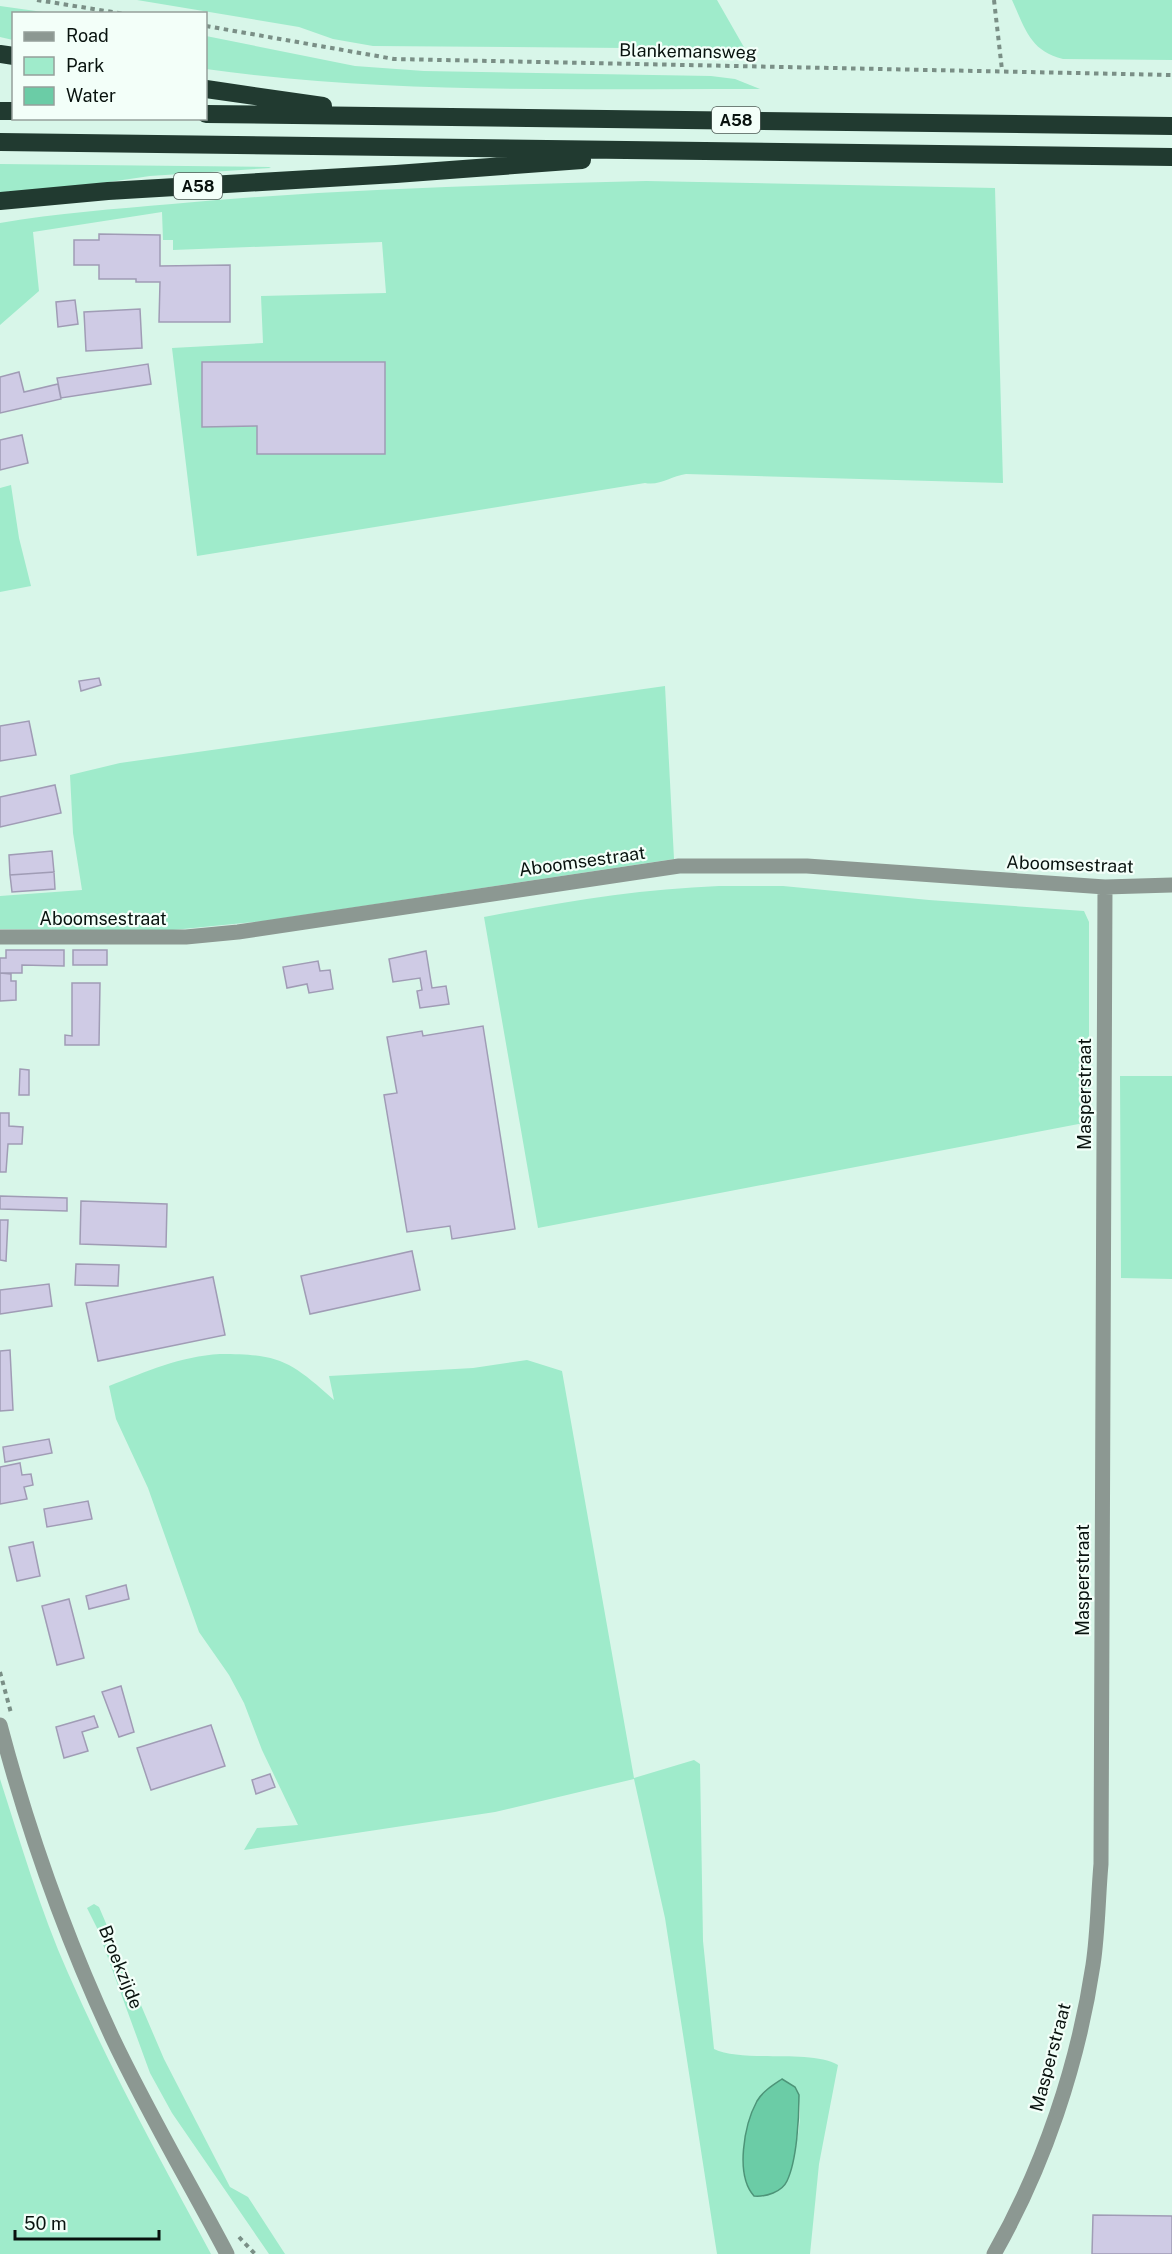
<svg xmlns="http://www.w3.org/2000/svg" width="1172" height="2254" font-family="'Public Sans',sans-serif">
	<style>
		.green { fill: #9febcb; fill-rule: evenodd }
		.water { fill: #6bcca6; stroke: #4d9478; stroke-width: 1.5 }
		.building { fill: #cfcbe5; stroke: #a09cb5; stroke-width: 1.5 }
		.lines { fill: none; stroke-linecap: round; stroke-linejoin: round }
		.path { stroke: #7a8f86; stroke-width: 4; stroke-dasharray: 4.5 4.5; stroke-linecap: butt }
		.minor { stroke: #8c9892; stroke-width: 15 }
		.tertiary { stroke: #8c9892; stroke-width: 15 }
		.motorway { stroke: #213a30; stroke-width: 18 }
		.labels { text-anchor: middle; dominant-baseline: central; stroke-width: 4.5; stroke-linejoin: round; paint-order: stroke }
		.shield { fill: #f3fff9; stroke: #4e5954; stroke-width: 1.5 }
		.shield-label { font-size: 16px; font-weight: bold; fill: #08120e }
		.street-label { font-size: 18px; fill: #08120e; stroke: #f3fff9 }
	</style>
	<rect width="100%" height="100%" fill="#d8f6e9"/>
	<!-- green -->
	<path class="green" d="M137 0H717L745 49 373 46 333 39 299 27Z
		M1012 0H1172V60L1063 59C1030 51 1025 28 1012 0Z
		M0 6 50 13 14 14 13 40 0 37Z
		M206 36 355 66 424 71 711 76 735 79 760 89C576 88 388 95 206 69Z
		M0 164 269 167 271 168 150 176 0 198Z
		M646 181 995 188 1003 483 686 474C671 476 660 486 645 483L197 556 172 348 263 343 261 296 386 293 382 242 173 250V240H163L162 212 33 232 39 291 0 325V223C57 213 115 209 172 204 330 189 487 185 646 181Z
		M11 485 19 538 31 586 0 592V488Z
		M665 686 674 859 264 921 163 931 0 929V896L82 890 73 833 70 775 120 763Z
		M719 886H783L929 900 1084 911 1089 922V1122L538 1228 484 917C562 902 640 889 719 886Z
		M1120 1076H1172V1279L1121 1278Z
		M220 1354C280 1354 290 1361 334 1400L329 1376 473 1368 527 1360 562 1371 634 1778 694 1760 700 1764 703 1941 714 2049C742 2063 810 2049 838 2065L819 2164 810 2254H717L665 1918 634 1779 495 1812 244 1850 257 1828 298 1825 262 1750 244 1703 229 1675 199 1632 148 1488 116 1419 109 1386C145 1372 181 1356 220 1354ZM795 2087C807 2113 794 2156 786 2183L754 2196C735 2174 745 2141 752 2116Z
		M0 1779C21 1844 40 1910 68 1973 110 2069 161 2161 211 2254H0Z
		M94 1904 99 1907 164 2059 230 2187 248 2197 285 2254H269L172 2113 150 2073 97 1928 87 1908Z"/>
	<!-- water -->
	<path class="water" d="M782 2079 795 2087 799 2095C799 2118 797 2160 787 2181 782 2192 766 2197 754 2196 735 2175 744 2125 757 2101 763 2091 773 2085 782 2079Z"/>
	<!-- building -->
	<path class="building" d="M99 234 160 235V266L230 265V322H159L160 282H136V279H99V265H74V240H99Z
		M75 300 78 324 58 327 56 302Z
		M140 309 142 348 86 351 84 312Z
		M202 362H385V454H257V426L202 427Z
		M148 364 151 384 61 398 57 378Z
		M19 372 24 392 58 384 61 399 0 413V377Z
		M22 435 28 463 0 470V440Z
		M99 678 101 685 81 691 79 681Z
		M29 721 36 755 0 761V726Z
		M55 785 61 813 0 827V797Z
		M52 851 54 872 10 875 9 855Z
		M54 872 55 889 12 892 10 875Z
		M6 950H64V966L22 965V973H0V958H6Z
		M73 950H107V965H73Z
		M426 951 432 988 446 986 449 1004 420 1008 417 991 422 990 420 978 393 982 389 959Z
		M318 961 320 971 330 970 333 989 309 993 307 984 287 988 283 967Z
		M0 973 11 974V981H16V1000L0 1001Z
		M72 983H100L99 1045H65V1035L72 1036Z
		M483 1026 515 1229 452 1239 450 1226 407 1232 384 1095 397 1093 387 1037 422 1031 423 1036Z
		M20 1069 29 1070V1095H19Z
		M0 1113H9V1126L23 1127 22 1144H8L6 1172H0Z
		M0 1196 67 1198V1211L0 1209Z
		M81 1201 167 1204 166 1247 80 1244Z
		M0 1220H8L6 1261 0 1260Z
		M412 1251 420 1290 310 1314 301 1276Z
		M76 1264 119 1265 118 1286 75 1285Z
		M213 1277 225 1335 98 1361 86 1303Z
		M49 1284 52 1306 0 1314V1290Z
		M10 1350 13 1410 0 1411V1351Z
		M49 1439 52 1453 5 1462 3 1447Z
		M20 1463 22 1475 31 1474 33 1485 24 1487 27 1499 0 1504V1467Z
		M88 1501 92 1519 47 1527 44 1509Z
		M33 1542 40 1576 17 1581 9 1547Z
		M126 1585 129 1599 89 1609 86 1596Z
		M69 1599 84 1658 57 1665 42 1606Z
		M121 1686 134 1732 119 1737 102 1692Z
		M94 1716 98 1727 82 1732 88 1751 64 1758 56 1727Z
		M211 1725 225 1766 151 1790 137 1748Z
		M270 1774 275 1787 256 1794 252 1780Z
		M1093 2215 1172 2216V2254H1092Z"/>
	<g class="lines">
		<!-- path -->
		<path class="path" d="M37 0 125 14
			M994 0 1002 70
			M206 26 394 59 1172 75
			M0 1672 11 1713
			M239 2237 255 2254"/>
		<!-- minor -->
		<path class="minor" d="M0 937H186L238 932 679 866H807L1105 887 1172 885
			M994 2254C1044 2166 1078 2065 1093 1965 1098 1932 1098 1897 1101 1864L1105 887"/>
		<!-- tertiary -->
		<path class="tertiary" d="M0 1725C28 1831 66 1938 112 2037 147 2111 189 2182 227 2254"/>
		<!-- motorway -->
		<path class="motorway" d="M0 54 14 56
			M206 89 323 106
			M0 111H14
			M206 114 1172 126
			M0 142 1172 157
			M0 201 108 191 396 174 582 160"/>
	</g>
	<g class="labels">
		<!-- shield labels -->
		<g class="shield">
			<rect x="712" y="107" width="48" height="26" rx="4.5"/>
			<rect x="174" y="173" width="48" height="26" rx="4.5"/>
		</g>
		<g class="shield-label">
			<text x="736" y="120">A58</text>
			<text x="198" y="186">A58</text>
		</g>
		<!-- street labels -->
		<g class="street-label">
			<text transform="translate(688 51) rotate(1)">Blankemansweg</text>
			<text transform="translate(582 861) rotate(-8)">Aboomsestraat</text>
			<text transform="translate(1070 864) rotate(2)">Aboomsestraat</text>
			<text x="103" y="918">Aboomsestraat</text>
			<text transform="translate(1084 1094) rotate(-90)">Masperstraat</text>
			<text transform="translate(1082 1580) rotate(-90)">Masperstraat</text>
			<text transform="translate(121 1967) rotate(68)">Broekzijde</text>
			<text transform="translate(1050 2057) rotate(-75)">Masperstraat</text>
		</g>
	</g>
	<!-- legend -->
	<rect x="12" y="12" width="195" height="108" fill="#f3fff9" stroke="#95a09b" stroke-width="1.5"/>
	<rect x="24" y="32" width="30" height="9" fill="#8c9892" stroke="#95a09b" stroke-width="1.5"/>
	<text x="66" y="42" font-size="18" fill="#08120e">Road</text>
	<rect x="24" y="57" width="30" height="18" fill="#9febcb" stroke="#95a09b" stroke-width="1.5"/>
	<text x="66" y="72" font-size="18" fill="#08120e">Park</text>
	<rect x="24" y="87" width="30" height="18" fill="#6bcca6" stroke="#95a09b" stroke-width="1.5"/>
	<text x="66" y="102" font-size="18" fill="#08120e">Water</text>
	<!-- scale -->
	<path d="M15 2230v9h144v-9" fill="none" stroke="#08120e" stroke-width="3"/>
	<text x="24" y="2230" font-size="18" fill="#08120e" stroke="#f3fff9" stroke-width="4.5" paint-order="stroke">50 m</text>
</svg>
